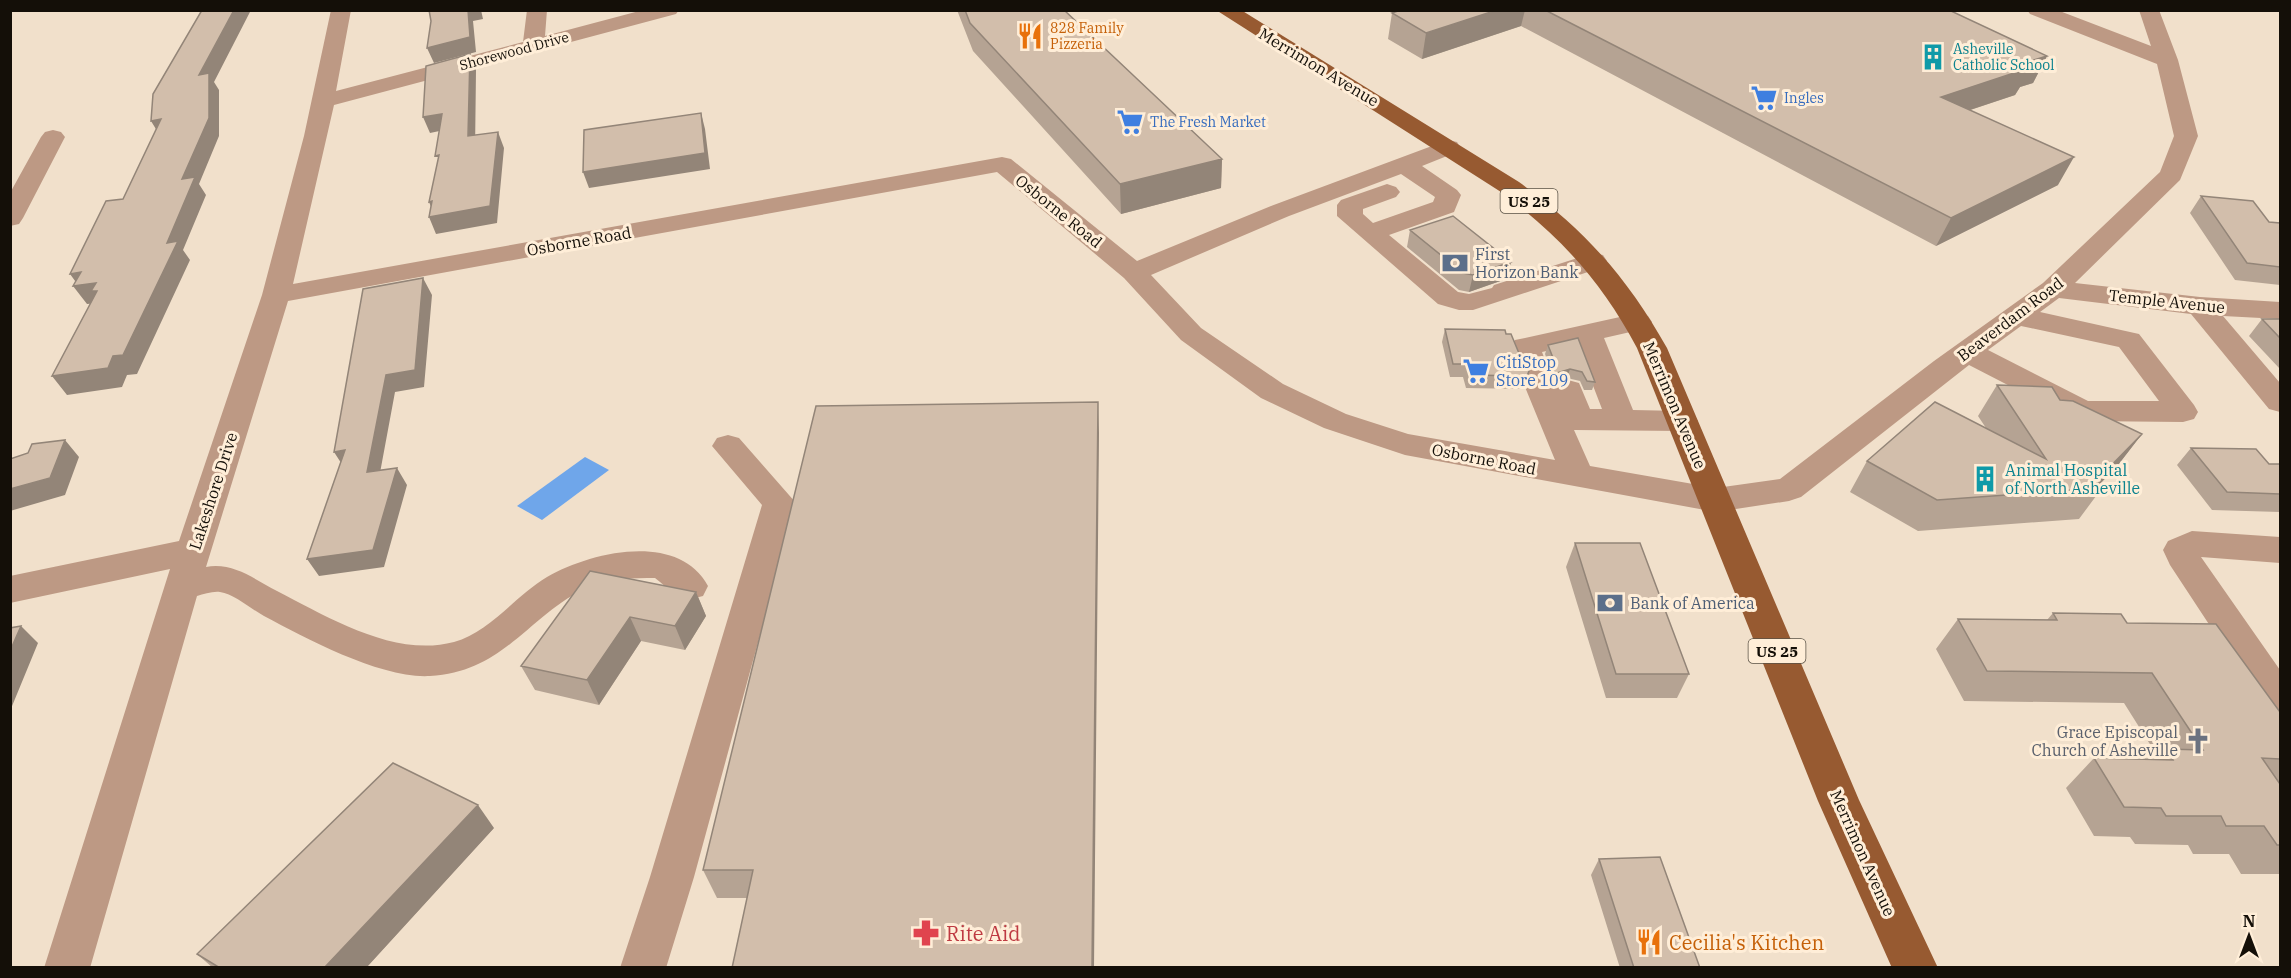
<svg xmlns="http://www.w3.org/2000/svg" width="2291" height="978" font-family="'IBM Plex Serif',serif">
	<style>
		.water { fill: #6fa6ea }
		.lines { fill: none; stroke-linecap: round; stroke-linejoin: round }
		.minor { fill: #bd9984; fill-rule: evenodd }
		.major { fill: #975a31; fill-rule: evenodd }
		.wall { fill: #b5a393 }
		.shaded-wall { fill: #938578 }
		.building { fill: #d2beab; stroke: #938578; stroke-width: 1.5 }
		.labels { text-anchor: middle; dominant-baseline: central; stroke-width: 6; stroke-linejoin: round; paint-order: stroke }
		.far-food-label { font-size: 14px; fill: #c56008; stroke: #ffeed8; text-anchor: start }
		.far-culture-label { font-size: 14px; fill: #0d838f; stroke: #ffeed8; text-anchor: start }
		.far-street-label { font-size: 14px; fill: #140f08; stroke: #ffeed8 }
		.far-shop-label { font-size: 14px; fill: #366cbe; stroke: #ffeed8; text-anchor: start }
		.shield { fill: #ffeed8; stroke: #5a5246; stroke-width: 1.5 }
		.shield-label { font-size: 15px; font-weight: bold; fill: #140f08 }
		.street-label { font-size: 16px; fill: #140f08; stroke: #ffeed8 }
		.service-label { font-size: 16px; fill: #4e5e75; stroke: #ffeed8; text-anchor: start }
		.shop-label { font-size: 16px; fill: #366cbe; stroke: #ffeed8; text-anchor: start }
		.culture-label { font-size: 16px; fill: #0d838f; stroke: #ffeed8; text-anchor: start }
		.worship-label { font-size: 16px; fill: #5b616d; stroke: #ffeed8; text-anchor: end }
		.near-health-label { font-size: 20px; fill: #be3a42; stroke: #ffeed8; text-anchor: start }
		.near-food-label { font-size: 20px; fill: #c56008; stroke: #ffeed8; text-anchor: start }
	</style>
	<rect width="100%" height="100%" fill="#f1e0cb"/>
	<!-- water -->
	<path class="water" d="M585 457 609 470 542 520 517 506Z"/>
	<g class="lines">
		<!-- minor -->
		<path class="minor" d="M331 10H351L336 91 523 42 527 10H547L545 36 643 10H679L676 14 334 105 293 284 1002 157 1011 159 1137 261 1271 206 1448 140 1457 142 1460 147 1457 152 1422 166 1457 190 1461 195 1454 212 1389 235 1458 292 1469 294 1492 288 1494 285 1593 253 1603 255 1607 261 1603 267 1473 310H1459L1438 304 1337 216V205L1341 200 1387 184 1396 187 1400 192 1396 197 1363 209V214L1373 223 1433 202 1435 197 1401 174 1289 216 1151 275 1201 328 1283 384 1346 414 1408 434 1555 460 1525 387 1529 380 1540 377 1551 380 1555 387 1557 383 1568 380 1579 383 1590 409H1602L1577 344 1542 352 1548 368 1544 375 1533 378 1522 375 1510 347 1515 340 1525 338 1638 313 1648 316 1652 322 1648 328 1604 338 1633 410 1682 411 1693 414 1698 421 1693 428 1682 431 1574 430 1590 466 1716 488 1780 479 1934 361 2043 283 2160 172 2174 136 2157 64 2030 14 2027 10H2057L2151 46 2139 10H2159L2178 60 2198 136 2180 180 2075 283 2200 297 2280 302V319L2223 316 2280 383V412L2269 409 2191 314 2059 298 2040 312 2139 334 2194 405 2198 412 2194 419 2183 422 2083 421 2072 418 1969 365 1801 497 1789 501 1716 512 1405 455 1324 428 1261 398 1181 340 1124 278 997 172 288 301 206 567C233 562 254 579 277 591 328 617 394 658 454 642 490 632 515 596 547 577 591 552 678 531 708 586L703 596C682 602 671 591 655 578 634 578 610 578 591 586 530 612 506 672 430 676 382 679 307 639 264 616 251 609 234 594 220 592 213 591 204 594 197 596L90 968H44L170 569 10 603V576L179 541 262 295 304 136ZM2021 326 2119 347 2159 401H2088L1988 350Z
			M53 130 61 132 65 137 23 218 19 224 10 226V193L41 137 45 132Z
			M728 435 739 438 796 503 694 877 666 968H620L650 877 762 505 712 446 717 438Z
			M2192 531 2280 537V563L2201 557 2280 670V716L2266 711 2170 565 2163 550 2168 541Z"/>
		<!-- major -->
		<path class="major" d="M1216 10H1241L1519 182C1584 229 1627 277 1667 348L1859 800 1938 968H1892L1818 801 1637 348C1602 282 1561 237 1501 192Z"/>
	</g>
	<!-- wall -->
	<path class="wall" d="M957 10H1064L1222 159 1221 188 1121 214 973 51Z
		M1401 10H1949L2047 56 2033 83 2020 87 2015 95 1970 110 2058 185 1936 246 1521 26 1422 59 1388 39 1392 13Z
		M2201 196 2269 222 2280 223V285L2235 280 2190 213Z
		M1410 230 1511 262 1506 279 1469 292 1459 290 1407 247Z
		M2262 319H2280V369L2249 336Z
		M1445 329 1506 334 1523 363 1531 366 1523 389 1466 388 1463 377H1450L1442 342Z
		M1548 345 1595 382 1592 390H1584L1580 381 1567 378 1555 382 1546 376 1549 365 1545 354Z
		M1997 385 2060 400 2142 434 2118 465 2098 486 2102 488 2079 519 1918 531 1850 492 1867 461 1986 428 1978 416Z
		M1099 433 747 898H717L703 870Z
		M2191 448 2269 464H2280V512L2212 510 2177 465Z
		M1575 543 1689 674 1677 698H1606L1566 567Z
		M590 571 696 592 706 616 685 650 641 641 599 705 535 690 521 666Z
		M2053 613 2127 623 2280 712V874H2241L2229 854H2193L2188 845 2135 844 2130 837 2094 836 2066 788 2094 758 2156 759 2158 757 2124 703 1964 701 1936 649 1958 619 2047 620Z
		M494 828 366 968H213L197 954Z
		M1599 859 1700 968H1620L1591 875Z"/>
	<!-- shaded-wall -->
	<path class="shaded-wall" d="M234 10H251L214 82 219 90V136L199 184 206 195 183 250 190 260 137 374 127 375 122 387 67 395 52 376 167 243 182 179 199 75Z
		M468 10H481L483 19 473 21 476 52 434 63 427 48Z
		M1497 10H1525L1521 26 1422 59 1426 33Z
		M470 54 476 70 475 152 468 136Z
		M2047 56 2033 83 2020 87 2015 95 1928 124 1941 97 2020 64Z
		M701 113 705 129 710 169 589 188 583 172Z
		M442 114 449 129 430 133 423 117Z
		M161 119 162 139 151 121Z
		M498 132 504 148 497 223 436 234 429 217 435 216 429 202Z
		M2074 157 2058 185 1936 246 1951 218Z
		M1222 159 1221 188 1121 214 1120 184Z
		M1511 262 1506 279 1469 292 1473 275Z
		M81 272 96 283 99 303 87 304 73 286 78 285 70 274Z
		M423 278 432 295 424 387 395 392 377 489 367 472 386 375Z
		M1531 366 1527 379 1523 389 1527 376Z
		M1570 369 1567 378 1555 382 1557 373Z
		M1098 402 1099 433 1094 968H1092Z
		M2142 434 2118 465 2095 489 2093 484Z
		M65 440 79 457 65 495 10 511V489Z
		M345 450V469L334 452Z
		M397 468 407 485 384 567 319 576 307 559Z
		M696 592 706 616 685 650 675 626Z
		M630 617 641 641 599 705 587 680Z
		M21 626 38 643 10 711V651Z
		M478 805 494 828 366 968H324Z"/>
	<!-- building -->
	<path class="building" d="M202 10H234L199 75 209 73V118L182 179 195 177 167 243 178 241 123 355 113 356 108 368 52 376 97 291H91L96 283 73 286 81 272 70 274 106 201 123 199 161 119 151 121 153 94Z
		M429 10H468L470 37 427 48 431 21Z
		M965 10H1064L1222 159 1120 184 970 23Z
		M1401 10H1497L1426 33 1392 13Z
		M1545 10H1949L2047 56 2020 64 2029 68 1941 97 2074 157 1951 218Z
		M470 54 468 136 498 132 490 206 429 217 432 201 429 202 439 155 435 156 442 114 423 117 426 66Z
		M701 113 705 153 583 172 584 130Z
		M2201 196 2253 201 2269 222 2280 223V267L2247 263Z
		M1453 216 1511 262 1473 275 1463 273 1410 230Z
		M423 278 415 370 386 375 367 472 397 468 373 550 307 559 345 450 334 452 363 289Z
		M2262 319H2280V338Z
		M1445 329 1505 330 1506 334H1511L1523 363 1531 366 1527 376 1469 375 1466 364H1453Z
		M1578 338 1595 382 1587 381 1582 372 1570 369 1557 373 1548 367 1553 358 1548 345Z
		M1997 385 2052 387 2060 400 2073 401 2142 434 2093 484 2102 488 1937 500 1867 461 1935 402 2046 459Z
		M1098 402 1092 968H732L753 870H703L816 406Z
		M65 440 50 478 10 489V459L28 453 32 444Z
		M2191 448 2256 449 2269 464H2280V494L2227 492Z
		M1575 543H1640L1689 674H1616Z
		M590 571 696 592 675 626 630 617 587 680 521 666Z
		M2053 613 2121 614 2127 623 2216 624 2280 712V759L2262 758 2280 784V845H2277L2264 826H2226L2221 816H2166L2161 808 2124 807 2094 758 2173 760 2166 749 2203 750 2152 673 1987 671 1958 619 2057 620Z
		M21 626 10 651V628Z
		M393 763 478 805 324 968H220L197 954Z
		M1660 857 1700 968H1634L1599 859Z"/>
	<!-- icons -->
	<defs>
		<g id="restaurant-bare" transform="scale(2.07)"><path d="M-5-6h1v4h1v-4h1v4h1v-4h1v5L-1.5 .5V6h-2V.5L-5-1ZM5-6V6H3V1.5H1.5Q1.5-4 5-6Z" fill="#e8710a" stroke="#ffeed8" stroke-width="2.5" paint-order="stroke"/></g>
		<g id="building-bare" transform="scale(2.07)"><path d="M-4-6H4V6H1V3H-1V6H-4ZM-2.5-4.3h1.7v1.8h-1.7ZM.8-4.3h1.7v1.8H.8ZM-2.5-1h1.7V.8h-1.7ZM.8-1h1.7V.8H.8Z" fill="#0f9aa8" stroke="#ffeed8" stroke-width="2.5" paint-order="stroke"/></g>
		<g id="supermarket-bare" transform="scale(2.07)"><path d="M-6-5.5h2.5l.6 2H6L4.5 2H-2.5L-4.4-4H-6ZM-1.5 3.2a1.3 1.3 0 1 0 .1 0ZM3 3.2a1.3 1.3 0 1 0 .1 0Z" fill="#3f7fe0" stroke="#ffeed8" stroke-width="2.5" paint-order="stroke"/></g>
		<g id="bank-bare" transform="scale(2.07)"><path d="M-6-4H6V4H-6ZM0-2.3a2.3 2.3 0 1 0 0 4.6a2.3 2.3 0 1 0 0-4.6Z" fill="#5c6f8a" stroke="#ffeed8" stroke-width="2.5" paint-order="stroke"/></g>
		<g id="church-bare" transform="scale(2.07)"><path d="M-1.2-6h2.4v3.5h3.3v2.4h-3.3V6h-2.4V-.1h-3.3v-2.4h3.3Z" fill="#6b7280" stroke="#ffeed8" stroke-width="2.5" paint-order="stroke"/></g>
		<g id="pharmacy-bare" transform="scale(2.07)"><path d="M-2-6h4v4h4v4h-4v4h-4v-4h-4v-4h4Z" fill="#e0444e" stroke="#ffeed8" stroke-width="2.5" paint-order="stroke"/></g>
	</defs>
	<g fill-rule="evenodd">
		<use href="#restaurant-bare" x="1030" y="36"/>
		<use href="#building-bare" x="1933" y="57"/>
		<use href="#supermarket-bare" x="1764" y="98"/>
		<use href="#supermarket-bare" x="1130" y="122"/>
		<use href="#bank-bare" x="1455" y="263"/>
		<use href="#supermarket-bare" x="1476" y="371"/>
		<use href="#building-bare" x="1985" y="479"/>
		<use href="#bank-bare" x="1610" y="603"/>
		<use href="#church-bare" x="2198" y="741"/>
		<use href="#pharmacy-bare" x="926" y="933"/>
		<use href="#restaurant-bare" x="1649" y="942"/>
	</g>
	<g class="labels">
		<!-- far-food labels -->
		<g class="far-food-label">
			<text x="1050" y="28">828 Family<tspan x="1050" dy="16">Pizzeria</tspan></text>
		</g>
		<!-- far-culture labels -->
		<g class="far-culture-label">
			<text x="1953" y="49">Asheville<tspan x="1953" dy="16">Catholic School</tspan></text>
		</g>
		<!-- far-street labels -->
		<g class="far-street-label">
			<text transform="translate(514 51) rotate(-15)">Shorewood Drive</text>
		</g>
		<!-- far-shop labels -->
		<g class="far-shop-label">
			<text x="1784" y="98">Ingles</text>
			<text x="1150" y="122">The Fresh Market</text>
		</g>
		<!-- shield labels -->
		<g class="shield">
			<rect x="1500.5" y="189" width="57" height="24" rx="4.5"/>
			<rect x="1748.5" y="639" width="57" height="24" rx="4.5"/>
		</g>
		<g class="shield-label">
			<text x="1529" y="201">US 25</text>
			<text x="1777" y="651">US 25</text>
		</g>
		<!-- street labels -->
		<g class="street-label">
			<text transform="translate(1319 67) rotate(31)">Merrimon Avenue</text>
			<text transform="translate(1059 211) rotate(39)">Osborne Road</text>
			<text transform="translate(579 241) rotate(-10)">Osborne Road</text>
			<text transform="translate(2167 301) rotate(6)">Temple Avenue</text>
			<text transform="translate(2010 319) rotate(-37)">Beaverdam Road</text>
			<text transform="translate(1675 405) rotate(67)">Merrimon Avenue</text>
			<text transform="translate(1484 459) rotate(11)">Osborne Road</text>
			<text transform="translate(213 491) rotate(-72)">Lakeshore Drive</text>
			<text transform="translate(1863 853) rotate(66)">Merrimon Avenue</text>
		</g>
		<!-- service labels -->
		<g class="service-label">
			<text x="1475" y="254">First<tspan x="1475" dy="18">Horizon Bank</tspan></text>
			<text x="1630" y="603">Bank of America</text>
		</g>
		<!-- shop labels -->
		<g class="shop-label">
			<text x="1496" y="362">CitiStop<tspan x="1496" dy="18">Store 109</tspan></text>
		</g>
		<!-- culture labels -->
		<g class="culture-label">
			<text x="2005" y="470">Animal Hospital<tspan x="2005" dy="18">of North Asheville</tspan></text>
		</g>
		<!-- worship labels -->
		<g class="worship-label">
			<text x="2178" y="732">Grace Episcopal<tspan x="2178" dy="18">Church of Asheville</tspan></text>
		</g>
		<!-- near-health labels -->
		<g class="near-health-label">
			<text x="946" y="933">Rite Aid</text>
		</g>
		<!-- near-food labels -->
		<g class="near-food-label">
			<text x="1669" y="942">Cecilia's Kitchen</text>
		</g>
	</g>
	<!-- border -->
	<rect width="2291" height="978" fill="none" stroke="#140f08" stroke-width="24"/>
	<!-- north arrow -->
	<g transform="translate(2249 936)" stroke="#ffeed8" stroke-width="4.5" paint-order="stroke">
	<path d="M0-4.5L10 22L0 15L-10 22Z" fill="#140f08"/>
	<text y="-9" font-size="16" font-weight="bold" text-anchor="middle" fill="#140f08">N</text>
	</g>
</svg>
